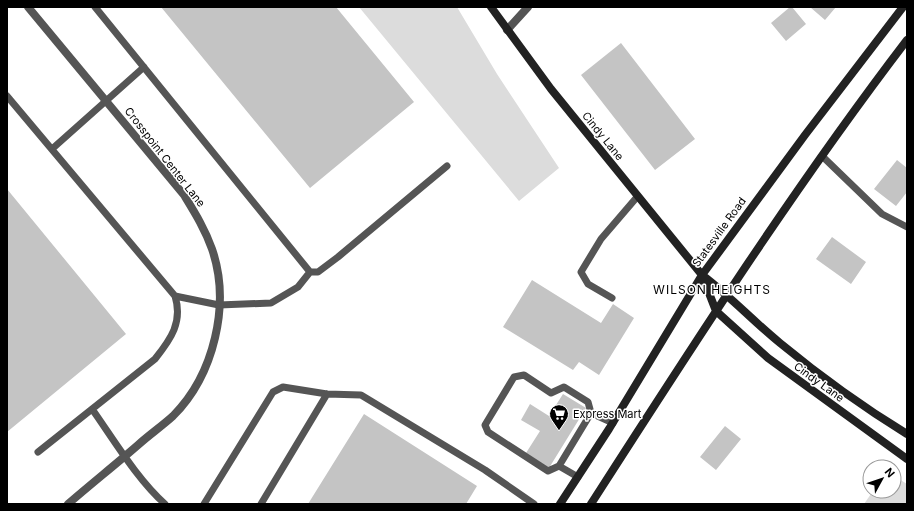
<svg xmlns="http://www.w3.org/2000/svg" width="914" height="511" font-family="Inter,sans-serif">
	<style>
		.green { fill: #dcdcdc }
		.building { fill: #c4c4c4 }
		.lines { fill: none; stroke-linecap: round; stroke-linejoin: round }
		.lane { stroke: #555; stroke-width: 7 }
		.street { stroke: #555; stroke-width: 8 }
		.secondary { stroke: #222; stroke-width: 8 }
		.labels { text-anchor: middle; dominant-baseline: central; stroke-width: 3; stroke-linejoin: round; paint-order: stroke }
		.street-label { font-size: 11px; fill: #000; stroke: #fff }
		.poi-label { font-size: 11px; fill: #000; stroke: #fff; text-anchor: start }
		.neighbourhood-label { font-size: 12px; letter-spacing: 1px; fill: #000; stroke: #fff }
	</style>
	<rect width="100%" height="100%" fill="#fff"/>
	<!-- green -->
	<path class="green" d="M359 7H457L497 74 559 168 519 201Z
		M894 476 907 484V504H864L873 491H894Z"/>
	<!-- building -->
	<path class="building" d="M161 7H336L414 102 310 188Z
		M790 7H792L806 24 786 41 771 23Z
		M810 7H836L825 20Z
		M621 43 695 139 655 170 581 75Z
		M897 160 907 168V192L896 206 874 189Z
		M7 189 126 334 7 432Z
		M832 237 866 262 851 284 816 259Z
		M532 280 601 323 613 304 634 318 599 375 579 362 573 370 503 327Z
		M563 394 586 408 549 468 526 453 540 431 521 420 530 404 549 416Z
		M364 414 477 486 466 504H308Z
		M725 426 741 439 716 470 700 457Z"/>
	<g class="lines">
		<!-- lane -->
		<path class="lane" d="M95 7 310 272H318L338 257 447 166
			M7 96 175 296C183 322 171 339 155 359L38 452
			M52 149 144 67
			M822 156 882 214 907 227
			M175 296 219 305 271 303 298 287 310 272
			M612 298 588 284 581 272 601 239 637 197
			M92 409C114 440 137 479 165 504
			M591 413 588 402 564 387 551 393 524 375 514 377 485 425 488 432 548 471 559 466 591 413 613 423
			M559 466 578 477
			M204 504 273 392 283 387 327 394 361 395 485 470 534 504
			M261 504 327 394"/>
		<!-- street -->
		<path class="street" d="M28 7 184 195C195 213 205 229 212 249 231 304 214 375 173 416 162 426 149 435 138 445 115 465 91 484 68 504
			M507 30 528 7"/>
		<!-- secondary -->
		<path class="secondary" d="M491 7 551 89 702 275C730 296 753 321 780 343 820 376 863 407 907 434
			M702 275 716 311 768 358 907 459
			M560 504 609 429 702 275 805 135 903 7
			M591 504C692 347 793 189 907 40"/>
	</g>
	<!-- icons -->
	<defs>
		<g id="supermarket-pin" transform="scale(1)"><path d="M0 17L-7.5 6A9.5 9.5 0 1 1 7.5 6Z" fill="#000" stroke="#fff"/><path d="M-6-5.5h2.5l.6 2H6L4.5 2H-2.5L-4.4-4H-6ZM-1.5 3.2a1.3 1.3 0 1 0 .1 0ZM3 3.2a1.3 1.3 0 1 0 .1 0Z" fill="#fff"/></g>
	</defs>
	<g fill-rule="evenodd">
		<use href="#supermarket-pin" x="559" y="414"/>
	</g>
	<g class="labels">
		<!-- street labels -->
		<g class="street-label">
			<text transform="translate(603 136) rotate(51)">Cindy Lane</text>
			<text transform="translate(165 157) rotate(52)">Crosspoint Center Lane</text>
			<text transform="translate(719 232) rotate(-54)">Statesville Road</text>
			<text transform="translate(819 382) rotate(36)">Cindy Lane</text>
		</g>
		<!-- poi labels -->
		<g class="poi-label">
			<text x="573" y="414">Express Mart</text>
		</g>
		<!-- neighbourhood labels -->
		<g class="neighbourhood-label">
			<text x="712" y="289">WILSON HEIGHTS</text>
		</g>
	</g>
	<!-- border -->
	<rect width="914" height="511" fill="none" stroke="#000000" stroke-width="16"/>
	<!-- north arrow -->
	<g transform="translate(882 479) rotate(50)"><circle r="19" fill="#ffffff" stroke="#999999"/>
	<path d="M0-3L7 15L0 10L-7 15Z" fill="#000000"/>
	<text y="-6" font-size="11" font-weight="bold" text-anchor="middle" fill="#000000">N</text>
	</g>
</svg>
